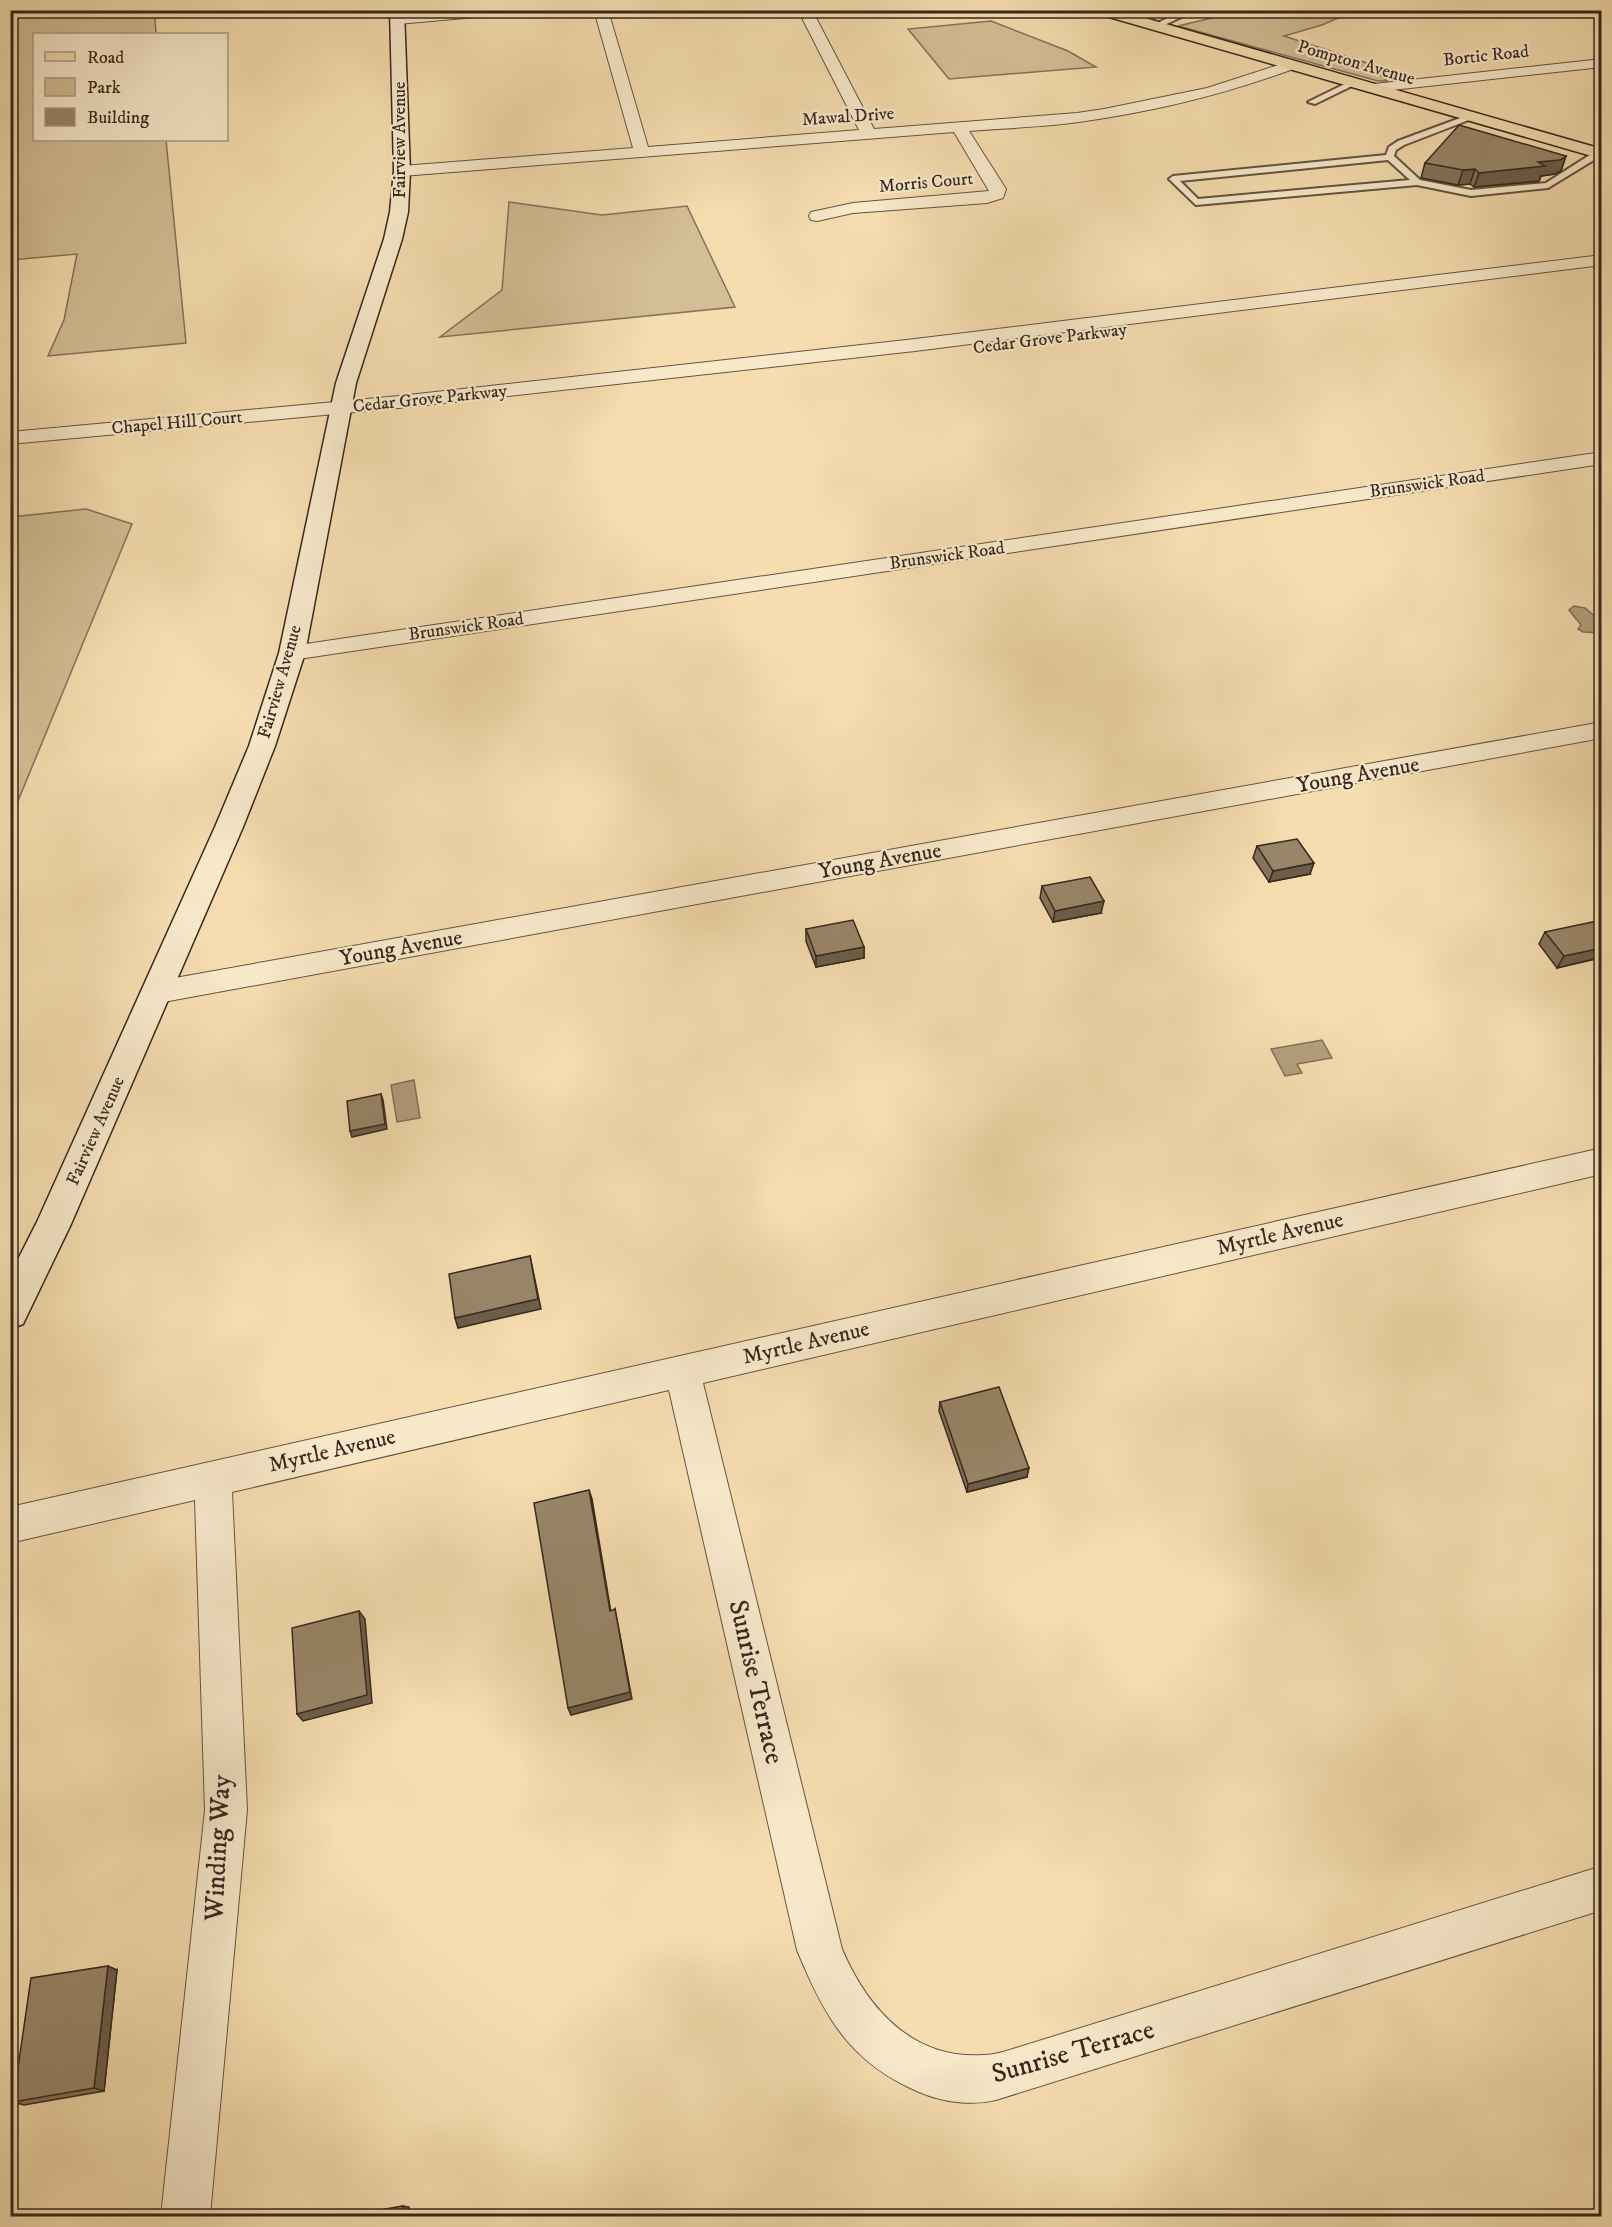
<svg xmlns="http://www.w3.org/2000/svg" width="1612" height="2227" font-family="'IM FELL DW Pica',serif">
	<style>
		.green { fill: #d4be96; stroke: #84725a; stroke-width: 1.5 }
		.water { fill: #b49f7e; stroke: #816f58; stroke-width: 1.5 }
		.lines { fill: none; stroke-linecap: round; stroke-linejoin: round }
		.lane-casing { stroke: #655442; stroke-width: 4 }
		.street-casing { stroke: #655442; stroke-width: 2 }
		.secondary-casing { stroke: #35271e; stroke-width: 3 }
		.primary-casing { stroke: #35271e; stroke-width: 3 }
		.lane { fill: #f8e9cb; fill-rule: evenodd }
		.street { fill: #f8e9cb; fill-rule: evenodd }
		.secondary { fill: #f8e9cb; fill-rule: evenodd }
		.primary { fill: #f5ddaf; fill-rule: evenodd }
		.wall { fill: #84735a; stroke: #35271e; stroke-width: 1.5 }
		.shaded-wall { fill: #6b5e4a; stroke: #35271e; stroke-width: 1.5 }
		.building { fill: #998669; stroke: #35271e; stroke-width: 1.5 }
		.labels { text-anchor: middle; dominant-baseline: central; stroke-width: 4.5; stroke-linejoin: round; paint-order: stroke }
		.far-street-label { font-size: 18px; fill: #35271e; stroke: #f8e9cb }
		.street-label { font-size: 22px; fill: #35271e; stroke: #f8e9cb }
		.near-street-label { font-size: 27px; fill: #35271e; stroke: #f8e9cb }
	</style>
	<rect width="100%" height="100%" fill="#f5ddaf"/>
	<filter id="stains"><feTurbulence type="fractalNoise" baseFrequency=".00333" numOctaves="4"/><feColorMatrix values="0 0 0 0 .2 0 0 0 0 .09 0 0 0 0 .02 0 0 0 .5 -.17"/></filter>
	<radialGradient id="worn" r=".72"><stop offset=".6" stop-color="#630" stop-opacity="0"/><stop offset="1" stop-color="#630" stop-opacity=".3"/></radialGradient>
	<!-- green -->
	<path class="green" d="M11 10 220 11 155 18 156 34H34V140H166L186 343 48 356 64 320 77 254 11 260Z
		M1241 11H1354L1322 25 1284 36 1367 63 1387 81H1378L1178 26Z
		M991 21 1068 51 1096 67 949 79 908 29Z
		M509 202 602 215 687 206 735 307 440 337 502 290Z
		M86 509 132 524 11 818V517Z"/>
	<!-- water -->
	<path class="water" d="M1574 606 1585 608 1601 621V633L1583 632 1578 629 1581 625 1569 610Z
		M1322 1040 1332 1058 1297 1064 1302 1073 1285 1076 1271 1049Z
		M414 1080 420 1118 397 1122 391 1085Z"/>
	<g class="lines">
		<!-- lane casing -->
		<g class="lane-casing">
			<path id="lane" d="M1185 10 1194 11 1158 28 1151 26Z
				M1351 81 1358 83 1315 104 1308 102Z
				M1471 114H1474V118L1404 145 1396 150 1394 156 1420 180 1471 190 1546 183 1596 151H1602V155L1548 188 1471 196 1417 185 1196 205 1169 179 1173 176 1386 155 1389 147 1398 141ZM1388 160 1410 180 1198 199 1180 181Z"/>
		</g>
		<!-- street casing -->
		<g class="street-casing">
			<path id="street" d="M459 10H517L511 14 398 24 391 20 398 16Z
				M594 10H608L648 147 859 130 798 10H812L874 129 1077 113 1104 109 1207 88 1291 61 1298 65 1296 68C1226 94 1153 112 1079 122 1043 127 1005 128 969 131L1006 189 1003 198 987 203 853 213 817 221 811 220 809 216 811 212 853 203 989 191 954 132 402 176 396 174 394 171 402 166 633 148Z
				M1585 10H1601L1602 21Z
				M1602 59V67L1374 92 1367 88 1374 84Z
				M1602 255V265L915 351 399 408 10 444V432L399 396 915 339Z
				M1602 452V464L292 660 284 658 280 653 284 648 292 646Z
				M1602 722V738L158 1003 148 1000 143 992 148 984 158 981Z
				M1602 1148V1174L703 1383 842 1949C868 2010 914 2060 984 2055 995 2055 1006 2051 1016 2048L1602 1866V1910L996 2100C971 2106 942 2102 919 2092 850 2063 824 2016 797 1950L669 1390 232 1492 247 1810 210 2216H161L205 1810 195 1500 10 1543V1507Z"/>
		</g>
		<!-- secondary casing -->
		<g class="secondary-casing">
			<path id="secondary" d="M390 10H404L410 171 408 212 402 239 356 383 305 653 275 746 243 827 71 1224 23 1324 10 1329V1275L37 1222 215 827 249 746 279 653 336 383 384 239 390 212 394 171Z"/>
		</g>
		<!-- primary casing -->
		<g class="primary-casing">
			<path id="primary" d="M1093 10H1117L1602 149V159L1095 13Z"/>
		</g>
		<!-- lane -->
		<use href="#lane" class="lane"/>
		<!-- street -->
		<use href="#street" class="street"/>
		<!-- secondary -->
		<use href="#secondary" class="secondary"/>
		<!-- primary -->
		<use href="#primary" class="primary"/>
	</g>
	<!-- wall -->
	<path class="wall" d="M1566 156 1561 171 1555 174 1541 176 1539 181 1474 187 1470 184 1458 185 1421 178 1425 163Z
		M1257 846 1310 874 1269 882 1253 858Z
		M1042 886 1101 913 1053 922 1040 898Z
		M806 929 864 947V958L816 967 806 941Z
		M1545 932 1592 960 1557 968 1539 944Z
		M940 1402 1027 1477 967 1492 939 1411Z
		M117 1970 104 2091 24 2105 13 2102Z"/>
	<!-- shaded-wall -->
	<path class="shaded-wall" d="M1566 156 1561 171 1555 174 1541 176 1539 181 1474 187 1479 173Z
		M1475 169 1470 184 1458 185 1463 170Z
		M1314 863 1310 874 1269 882 1273 871Z
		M1104 901 1101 913 1053 922 1055 911Z
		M864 947V958L816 967V956Z
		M1602 948V957L1557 968 1564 956Z
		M381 1094 383 1100 387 1129 352 1137 350 1131Z
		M530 1256 541 1309 458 1328 455 1318Z
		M1029 1468 1027 1477 967 1492 968 1484Z
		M589 1490 592 1499 612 1618 610 1611Z
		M615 1609 632 1699 571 1715 568 1708Z
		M359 1611 365 1619 372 1703 303 1721 297 1714Z
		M108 1966 117 1970 104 2091 94 2088Z
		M403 2206 409 2207 408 2217H403Z"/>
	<!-- building -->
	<path class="building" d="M1459 125 1566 156 1560 160 1538 162 1545 166 1479 173 1475 169 1463 170 1425 163Z
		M1297 839 1314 863 1273 871 1257 846Z
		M1090 877 1104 901 1055 911 1042 886Z
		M853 920 864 947 816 956 806 929Z
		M1602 920V948L1564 956 1545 932Z
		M381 1094 385 1124 350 1131 347 1101Z
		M530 1256 538 1299 455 1318 449 1274Z
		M999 1387 1029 1468 968 1484 940 1402Z
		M589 1490 610 1611 615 1609 630 1692 568 1708 534 1503Z
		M359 1611 367 1695 297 1714 292 1628Z
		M108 1966 94 2088 13 2102 31 1978Z
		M403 2206V2217H340Z"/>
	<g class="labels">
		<!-- far-street labels -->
		<g class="far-street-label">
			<text transform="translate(1486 56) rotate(-6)">Bortic Road</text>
			<text transform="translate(1356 63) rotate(16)">Pompton Avenue</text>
			<text transform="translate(848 117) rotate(-4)">Mawal Drive</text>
			<text transform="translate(400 140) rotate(-90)">Fairview Avenue</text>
			<text transform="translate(926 183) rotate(-5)">Morris Court</text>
			<text transform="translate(1050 339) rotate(-7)">Cedar Grove Parkway</text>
			<text transform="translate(430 399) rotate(-6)">Cedar Grove Parkway</text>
			<text transform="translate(177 423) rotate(-5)">Chapel Hill Court</text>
			<text transform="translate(1427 484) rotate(-8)">Brunswick Road</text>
			<text transform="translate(947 556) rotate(-8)">Brunswick Road</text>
			<text transform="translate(466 627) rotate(-8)">Brunswick Road</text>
			<text transform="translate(280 682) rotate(-74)">Fairview Avenue</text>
			<text transform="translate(96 1131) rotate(-66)">Fairview Avenue</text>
		</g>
		<!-- street labels -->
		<g class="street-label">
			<text transform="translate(1358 775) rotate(-10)">Young Avenue</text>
			<text transform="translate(880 861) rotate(-10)">Young Avenue</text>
			<text transform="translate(401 948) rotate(-10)">Young Avenue</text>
			<text transform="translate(1280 1234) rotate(-13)">Myrtle Avenue</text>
			<text transform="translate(806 1343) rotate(-13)">Myrtle Avenue</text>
			<text transform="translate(332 1451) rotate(-13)">Myrtle Avenue</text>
		</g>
		<!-- near-street labels -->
		<g class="near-street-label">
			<text transform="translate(756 1682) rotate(77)">Sunrise Terrace</text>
			<text transform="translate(218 1848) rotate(-87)">Winding Way</text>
			<text transform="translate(1073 2052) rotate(-16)">Sunrise Terrace</text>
		</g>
	</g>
	<!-- margin -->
	<rect width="1612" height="2227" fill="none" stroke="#f5ddaf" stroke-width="36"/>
	<rect x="12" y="12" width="1588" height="2203" fill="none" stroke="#35271e" stroke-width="3"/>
	<rect x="18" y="18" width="1576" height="2191" fill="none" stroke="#35271e" stroke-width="1.5"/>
	<!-- legend -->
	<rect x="33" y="33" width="195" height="108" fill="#f8e9cb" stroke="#aa9b86" stroke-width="1.5"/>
	<rect x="45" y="52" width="30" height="9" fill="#f5ddaf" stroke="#aa9b86" stroke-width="1.5"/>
	<text x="87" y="63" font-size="18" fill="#35271e">Road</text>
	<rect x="45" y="78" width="30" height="18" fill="#d4be96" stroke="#aa9b86" stroke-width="1.5"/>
	<text x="87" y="93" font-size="18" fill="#35271e">Park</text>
	<rect x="45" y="108" width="30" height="18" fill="#998669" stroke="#aa9b86" stroke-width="1.5"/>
	<text x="87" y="123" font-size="18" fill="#35271e">Building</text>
	<rect width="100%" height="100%" filter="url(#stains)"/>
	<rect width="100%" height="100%" fill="url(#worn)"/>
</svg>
